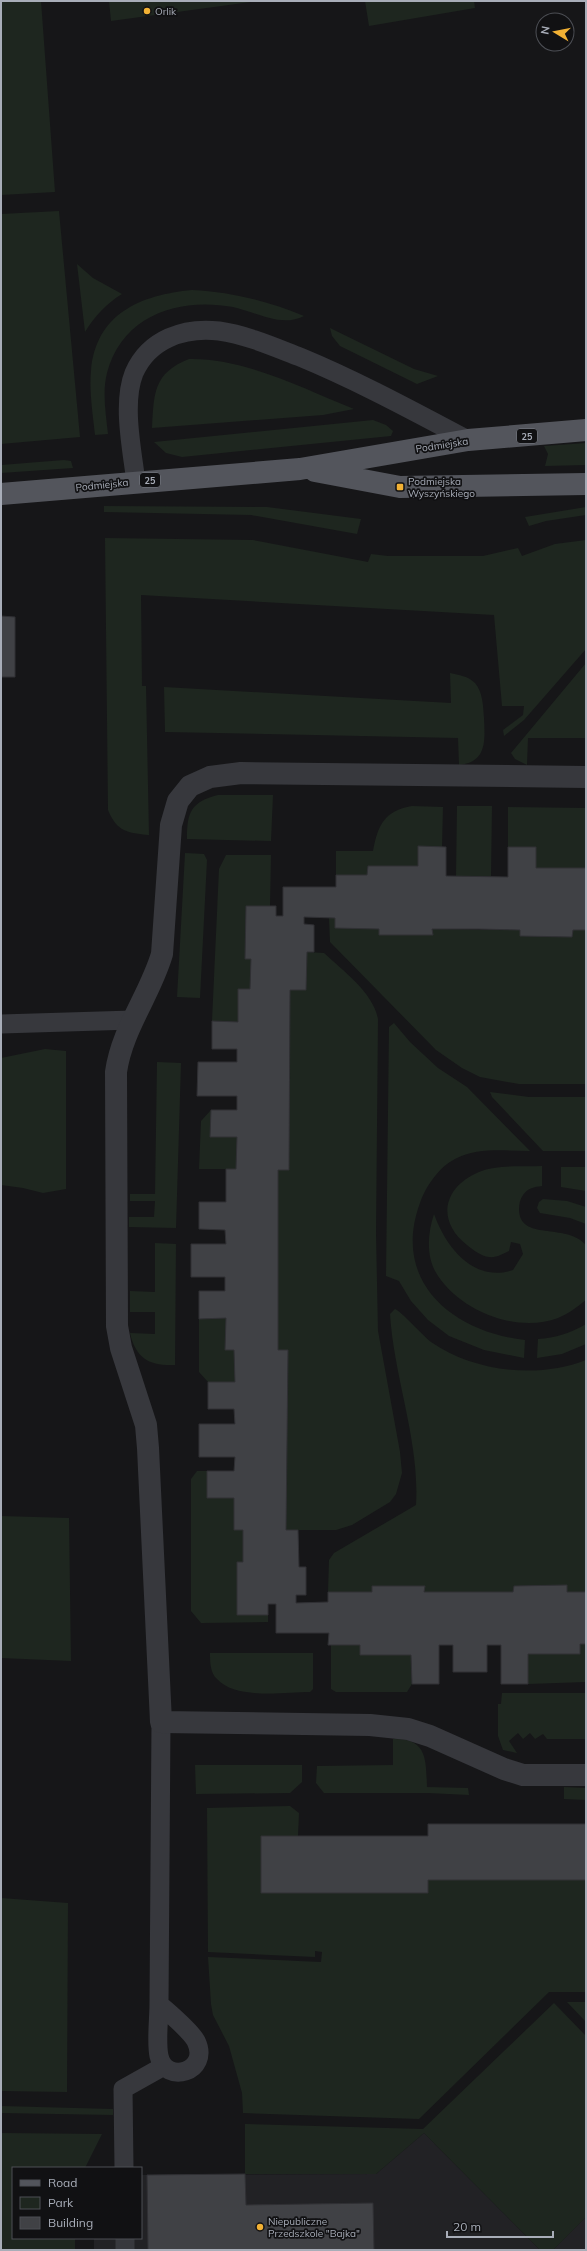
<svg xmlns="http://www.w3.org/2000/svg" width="587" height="2251" font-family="Mulish,sans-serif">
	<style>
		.built { fill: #222225 }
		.green { fill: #1e261f }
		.building { fill: #404145; stroke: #303034 }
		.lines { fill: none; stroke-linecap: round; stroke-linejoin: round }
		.lane { stroke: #37383d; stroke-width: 19 }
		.street { stroke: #37383d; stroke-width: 22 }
		.primary { stroke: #53555c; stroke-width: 22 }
		.poi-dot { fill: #f2b134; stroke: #111113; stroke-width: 1.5 }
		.labels { text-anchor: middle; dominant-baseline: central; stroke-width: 3.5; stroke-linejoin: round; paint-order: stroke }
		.shield { fill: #111113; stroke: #7b7e86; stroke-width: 1 }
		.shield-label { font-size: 9px; font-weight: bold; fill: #a8adb8 }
		.poi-label { font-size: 10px; fill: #a8adb8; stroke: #111113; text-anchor: start }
		.street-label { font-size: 10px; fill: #a8adb8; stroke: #111113 }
	</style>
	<rect width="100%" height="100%" fill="#161618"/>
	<!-- built -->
	<path class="built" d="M424 2133 540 2250H94V2238H141V2175L376 2174Z
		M586 2217V2250H553Z"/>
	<!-- green -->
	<path class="green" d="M1 1H41L55 192 1 195Z
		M109 1H258L111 21Z
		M365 1H474L475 8 369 26Z
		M59 211 80 437 1 444V214Z
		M77 264 93 278 122 294C107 303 94 317 85 332Z
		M192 290C232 292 267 301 304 316 281 328 256 312 233 307 179 297 122 315 107 373 102 392 106 415 108 434L95 435C93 415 89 392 91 371 96 313 141 295 192 290Z
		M330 328 414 369 438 376 417 384 340 346 332 336Z
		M189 359C245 358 302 388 354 409L323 415 152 428C154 394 153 373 189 359Z
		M373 420 386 425 393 431 391 436 182 457 166 453 154 442Z
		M586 443V465L545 466 548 454 544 446Z
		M64 460 71 461 73 468 1 473V465Z
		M104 506 267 507 361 519 357 534 251 515 104 512Z
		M586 507V515L546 521 529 526 525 517Z
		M105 538 253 540 368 562 371 554 388 556H483L518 548 522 556 555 544 586 540V649L524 720 504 736 503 730 523 715 524 706H502L494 615 141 595 142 686H146L149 835C128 833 117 832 108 810Z
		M586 663V738H528L527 765 515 759 511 753Z
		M450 673C459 675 468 676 475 683 483 693 483 705 484 718 485 741 487 762 459 765L458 738 165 732 164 687 451 703Z
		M218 795H273L271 841 187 839C187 812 191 802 218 795Z
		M412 806 443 807 442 847 418 866H368L367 875H336V851H373C378 825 384 811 412 806Z
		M457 806H492L491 876H456Z
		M508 807 586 808V868H536V848L508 847Z
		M185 853 204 854 207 860 200 998 177 997Z
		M226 855H271L270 906H246L245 958 251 959 250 989H238V1022L212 1021 219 869Z
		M329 918H335L379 929V935H432V929L520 930V936L572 937 573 930H586V1084H519L480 1077 462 1068 436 1050 330 942Z
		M307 952 324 953C343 971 373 992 378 1019L376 1233 378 1331 400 1452 402 1473 396 1494 390 1502 352 1525 336 1530H286L288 1351 278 1350V1170L289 1169 290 990H306Z
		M394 1023 410 1042 438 1068 467 1087 530 1151C505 1151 478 1147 455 1159 439 1167 426 1186 420 1203 391 1282 453 1332 525 1340L524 1358 484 1350 449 1336 428 1320 411 1301 399 1281 386 1276 389 1027Z
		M45 1049 66 1051V1189L43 1193 23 1188 1 1185V1058Z
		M157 1062 181 1063 176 1228 129 1227V1217H154L155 1201H130V1194H155Z
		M490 1092 529 1097H586V1151H543L492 1097Z
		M211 1110V1137H237L236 1169H199L201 1121Z
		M542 1166V1186C534 1187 528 1188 523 1195 520 1199 519 1204 519 1209 519 1242 566 1222 586 1245V1300C577 1307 568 1314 558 1318 516 1334 457 1310 435 1271 426 1254 428 1232 434 1214 446 1247 473 1283 513 1270L523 1254 520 1244 511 1242 509 1251C503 1254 496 1258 489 1257 481 1256 473 1250 467 1245 436 1221 443 1187 479 1172 497 1164 523 1167 542 1166Z
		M561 1167H586V1191L561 1187Z
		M543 1199 567 1201 586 1207V1224L570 1218 540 1213 537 1208 539 1202Z
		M155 1243 176 1244 175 1365C150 1366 136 1359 130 1333L155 1334V1312H130V1291L155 1292Z
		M395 1309C402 1312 422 1335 431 1342 474 1372 538 1379 586 1360V1592H567L566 1585 514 1586 513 1592H424L425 1586H372V1592H328L329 1560 334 1553 416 1505C420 1442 394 1378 390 1314Z
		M226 1318 225 1350H234L235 1382H208L199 1372V1319Z
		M586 1324V1344L562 1354 537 1358 538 1339C555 1338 571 1333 586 1324Z
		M197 1471H207V1498H234V1530H243V1562H237V1615H268V1622L201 1623 191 1611V1479Z
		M1 1516 69 1518 71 1661 1 1658Z
		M580 1644H586V1682L528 1684V1654Z
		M331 1645H360V1654L411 1655 412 1684 407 1692H336L331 1689Z
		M210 1653H313V1689L310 1692C284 1692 236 1700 217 1679 210 1673 210 1661 210 1653Z
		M502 1693H586V1739H547L543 1734 535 1739 530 1733 523 1739 518 1733 509 1741 517 1753 503 1750 498 1736V1704H501Z
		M393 1739C427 1738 426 1759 427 1787L468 1788 469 1795 428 1793H324L316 1783 317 1766 393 1765Z
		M195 1765H302V1782L290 1793 196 1794Z
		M564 1787 586 1788V1800L564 1799Z
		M290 1806 299 1813 298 1836 428 1880H586V1992H549L419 2119 243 2113 242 2093 229 2046 213 2015 211 2004 208 1957 321 1962 322 1952 315 1951V1957L208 1952 207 1808Z
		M1 1898 68 1903 67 2092 1 2091Z
		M567 2002H586V2022Z
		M554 2003 586 2036V2217L553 2250H540L424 2133 376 2174H245V2124L423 2129Z
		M1 2106 113 2109V2115L1 2113Z
		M1 2133 102 2134 85 2168H13V2238H75V2250H1Z"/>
	<!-- building -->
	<path class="building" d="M1 616 15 617V677H1Z
		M418 846 446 847V876L508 877V847H536V868H586V930H573L572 937 520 936V930L478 929H432L433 935H379V929L335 928V918L304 917V924L314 925V952H307L306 990H290L289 1170H278V1350H288L286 1530H298L299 1567H306V1595H296V1603L328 1602V1592H372V1586H425L424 1592H513L514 1586 567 1585V1592H586V1644H580V1654H528V1684H501V1645H487V1672H453V1645H439V1684H412L411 1655H360V1645H328L329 1633H276V1604H268V1615H237V1562H243V1530H234V1498H207V1471H234L235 1457H199V1424H235L234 1409H208V1382H235L234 1350H225L226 1318 199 1319V1291H225V1277H191V1244H226L225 1230 199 1229V1202H226V1169H236L237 1137H210L211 1110H237V1096H197L198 1062H237V1049H212V1021L238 1022V989H250L251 959H245L246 906H276V916H283V887H336V875H367L368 866H418Z
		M428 1824H586V1880H428V1893H261V1836H428Z
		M245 2174 246 2205 373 2203 374 2250H148L147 2175Z"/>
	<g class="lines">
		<!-- lane -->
		<path class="lane" d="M136 482C132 450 122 403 134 373 149 339 184 327 219 331 247 335 274 347 300 357 358 381 413 411 468 440
			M1 1024 133 1020
			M159 2004C159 2019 156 2042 159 2056 165 2085 211 2072 196 2041 190 2030 169 2013 159 2004L161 1722
			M124 2168 123 2089 164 2066
			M125 2238V2250"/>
		<!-- street -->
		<path class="street" d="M586 777 241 773 210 777 190 786 178 801 171 825 162 954C150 995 122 1029 116 1072L117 1326 121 1348 146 1425 148 1448 161 1722 370 1725 408 1729 430 1736 504 1769 523 1775H586"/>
		<!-- primary -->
		<path class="primary" d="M315 471 400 487 586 484
			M1 494 300 469 468 440 586 430"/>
	</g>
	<!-- markers -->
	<g class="poi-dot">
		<circle cx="147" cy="11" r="4"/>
		<rect x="396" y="483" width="8" height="8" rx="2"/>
		<circle cx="260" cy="2227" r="4"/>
	</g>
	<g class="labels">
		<!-- shield labels -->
		<g class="shield">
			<rect x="517" y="429" width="20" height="14" rx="3"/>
			<rect x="140" y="473" width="20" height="14" rx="3"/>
		</g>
		<g class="shield-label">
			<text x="527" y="436">25</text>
			<text x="150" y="480">25</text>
		</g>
		<!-- poi labels -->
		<g class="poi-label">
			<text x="155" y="11">Orlik</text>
			<text x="408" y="481">Podmiejska<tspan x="408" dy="12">Wyszyńskiego</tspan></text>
			<text x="268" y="2221">Niepubliczne<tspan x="268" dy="12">Przedszkole "Bajka"</tspan></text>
		</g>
		<!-- street labels -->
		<g class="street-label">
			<text transform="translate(442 445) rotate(-9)">Podmiejska</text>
			<text transform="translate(102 485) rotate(-6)">Podmiejska</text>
		</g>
	</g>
	<!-- border -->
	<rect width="587" height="2251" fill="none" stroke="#a8adb8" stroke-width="4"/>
	<!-- legend -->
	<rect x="12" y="2167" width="130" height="72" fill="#111113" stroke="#4d4f55"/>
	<rect x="20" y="2180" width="20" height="6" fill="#53555c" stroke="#4d4f55"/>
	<text x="48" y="2187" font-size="12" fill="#a8adb8">Road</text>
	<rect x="20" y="2197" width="20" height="12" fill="#1e261f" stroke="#4d4f55"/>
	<text x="48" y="2207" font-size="12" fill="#a8adb8">Park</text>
	<rect x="20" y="2217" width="20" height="12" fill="#404145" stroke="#4d4f55"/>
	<text x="48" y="2227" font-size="12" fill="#a8adb8">Building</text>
	<!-- north arrow -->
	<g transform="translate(555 32) rotate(280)"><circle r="19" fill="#111113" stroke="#4d4f55"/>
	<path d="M0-3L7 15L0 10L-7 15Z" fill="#f2b134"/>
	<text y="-6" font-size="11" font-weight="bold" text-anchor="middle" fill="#a8adb8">N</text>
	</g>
	<!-- scale -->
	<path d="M447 2231v6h106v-6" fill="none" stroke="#a8adb8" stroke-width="2"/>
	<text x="453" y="2231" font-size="12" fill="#a8adb8" stroke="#111113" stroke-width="3" paint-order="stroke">20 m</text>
</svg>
